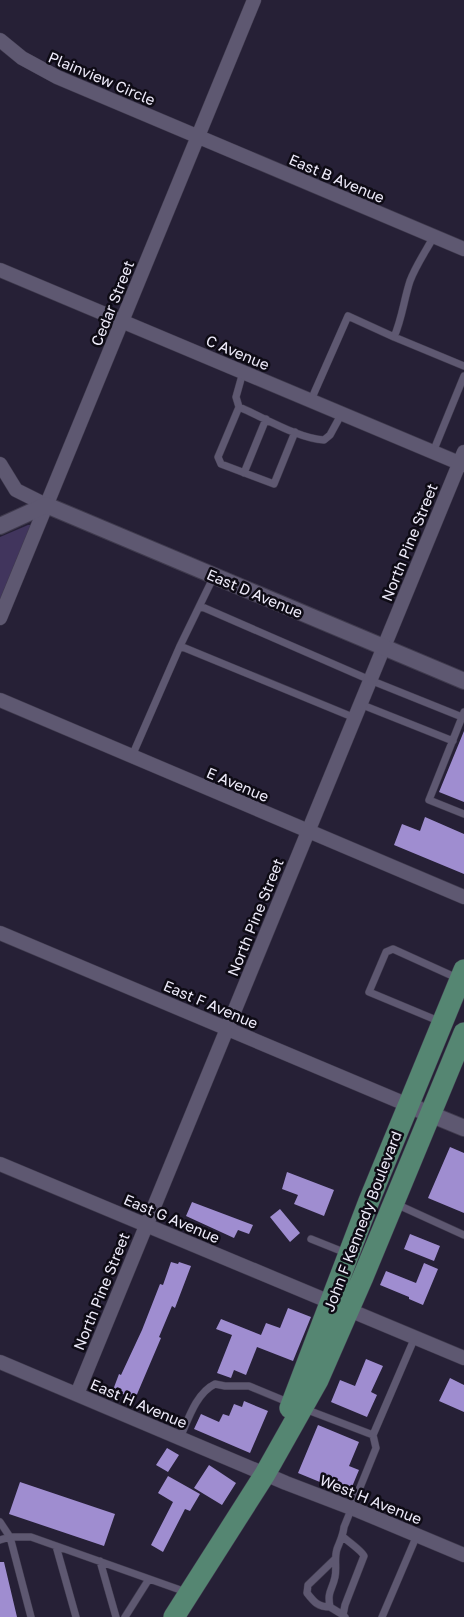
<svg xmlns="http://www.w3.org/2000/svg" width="464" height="1617" font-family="'Golos Text',sans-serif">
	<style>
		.green { fill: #41355d }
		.building { fill: #9f8dd0 }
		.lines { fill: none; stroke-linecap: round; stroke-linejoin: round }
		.service-casing { stroke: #403b4e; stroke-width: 8 }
		.minor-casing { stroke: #403b4e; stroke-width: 15 }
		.tertiary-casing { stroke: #403b4e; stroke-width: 18 }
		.primary-casing { stroke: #403b4e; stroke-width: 22 }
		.service { stroke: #5e5871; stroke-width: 7 }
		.minor { stroke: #5e5871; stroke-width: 14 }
		.tertiary { stroke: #5e5871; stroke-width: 16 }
		.primary { stroke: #558672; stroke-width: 21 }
		.labels { text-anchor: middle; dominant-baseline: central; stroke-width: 5; stroke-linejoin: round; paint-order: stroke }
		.street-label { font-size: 15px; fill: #eeebfa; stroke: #0e0b15 }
	</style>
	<rect width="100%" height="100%" fill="#262036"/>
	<!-- green -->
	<path class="green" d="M28 525H33L0 618V537Z"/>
	<!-- building -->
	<path class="building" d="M464 731V802L439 792Z
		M425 817 464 834V874L394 845 402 824 420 831Z
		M450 1147 464 1153V1213L428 1198Z
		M287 1172 334 1190 324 1216 294 1204 298 1195 282 1189Z
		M192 1202 253 1225 249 1234 238 1230 234 1238 186 1216Z
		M280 1209 300 1233 290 1242 270 1217Z
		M410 1234 440 1246 434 1261 404 1249Z
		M171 1262 178 1264 179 1262 191 1266 175 1308 172 1306 159 1337 161 1338 135 1399 113 1390 119 1374 121 1375 142 1330 160 1284 163 1285Z
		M424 1263 438 1269 423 1305 409 1299V1297L380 1285 386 1271 416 1283Z
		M288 1308 311 1317 293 1361 257 1347 246 1375 234 1370 231 1378 217 1373 232 1335 216 1329 221 1319 261 1335 266 1323 280 1328Z
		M366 1359 383 1366 371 1392 377 1395 367 1417 331 1402 340 1380 355 1386Z
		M450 1378 464 1385V1412L439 1401Z
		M244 1401 268 1411 250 1453 194 1429 201 1414 219 1422 223 1414 229 1416 234 1404 242 1407Z
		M318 1425 359 1442 349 1466 359 1470 349 1494 298 1473Z
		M167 1448 179 1455 168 1472 156 1465Z
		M209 1465 236 1483 222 1505 194 1488Z
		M168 1476 200 1494 190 1511 185 1509 163 1552 151 1545 173 1502 158 1493Z
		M20 1482 115 1514 104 1546 9 1514Z
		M0 1562H4L17 1617H0Z"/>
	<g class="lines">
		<!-- service casing -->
		<g class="service-casing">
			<path id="service" d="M434 236C426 251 416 265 410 281 404 299 402 319 394 337L464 366
				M243 372 236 397 239 407C263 417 299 439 324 440L330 435 342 413
				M311 400 348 316 394 337
				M239 407 218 457 221 464 274 484 295 432
				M433 452 464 376
				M244 473 266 419
				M200 606 370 680 462 717
				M180 646 355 718
				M360 704 453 741
				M464 712 429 800 464 814
				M132 756 180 646 214 576
				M441 1022 369 992 386 952 393 949 457 978
				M396 1204 464 1235
				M311 1239 346 1253
				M305 1409 373 1435
				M180 1438C188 1420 196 1393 215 1384L225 1386H249L290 1403
				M0 1522 10 1537H31L186 1592
				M343 1537C349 1542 362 1551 364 1556L345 1605 343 1615 345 1617
				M0 1540 10 1537 31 1617
				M56 1546 76 1617
				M100 1561 116 1617
				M330 1607C318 1607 314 1602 307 1593L308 1585 335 1559
				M343 1615 330 1607C327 1591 332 1591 335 1577 337 1568 334 1558 337 1549 340 1541 343 1536 344 1527L376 1448 373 1435 415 1337
				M125 1617 149 1579
				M382 1617 417 1535"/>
		</g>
		<!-- minor casing -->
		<g class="minor-casing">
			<path id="minor" d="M0 40 22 58 57 77 464 249
				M0 270 464 465
				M0 464 16 490 46 505
				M0 618 254 0
				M0 700 464 897
				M0 933 408 1105
				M0 1164 464 1358
				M0 1362 286 1483 359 1511 464 1555
				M77 1394 464 452"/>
		</g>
		<!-- tertiary casing -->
		<g class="tertiary-casing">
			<path id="tertiary" d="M0 526 46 505 464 681
				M408 1105 464 1128"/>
		</g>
		<!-- primary casing -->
		<g class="primary-casing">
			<path id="primary" d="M290 1408 369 1201 464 970
				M174 1617 265 1474 318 1380 363 1277 464 1033"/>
		</g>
		<!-- service -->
		<use href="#service" class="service"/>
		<!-- minor -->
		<use href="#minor" class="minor"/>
		<!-- tertiary -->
		<use href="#tertiary" class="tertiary"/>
		<!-- primary -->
		<use href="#primary" class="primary"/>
	</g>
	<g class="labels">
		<!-- street labels -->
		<g class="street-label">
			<text transform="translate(102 78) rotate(23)">Plainview Circle</text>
			<text transform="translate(337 178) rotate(23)">East B Avenue</text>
			<text transform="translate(112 303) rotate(-68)">Cedar Street</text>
			<text transform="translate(238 352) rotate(23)">C Avenue</text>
			<text transform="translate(409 542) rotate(-68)">North Pine Street</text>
			<text transform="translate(255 593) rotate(23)">East D Avenue</text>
			<text transform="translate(238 784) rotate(23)">E Avenue</text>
			<text transform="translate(255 917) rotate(-68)">North Pine Street</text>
			<text transform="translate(211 1004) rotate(23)">East F Avenue</text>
			<text transform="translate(172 1218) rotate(23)">East G Avenue</text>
			<text transform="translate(362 1221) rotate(-69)">John F Kennedy Boulevard</text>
			<text transform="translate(101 1291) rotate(-68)">North Pine Street</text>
			<text transform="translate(139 1403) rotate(23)">East H Avenue</text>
			<text transform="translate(371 1499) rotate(22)">West H Avenue</text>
		</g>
	</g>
</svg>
